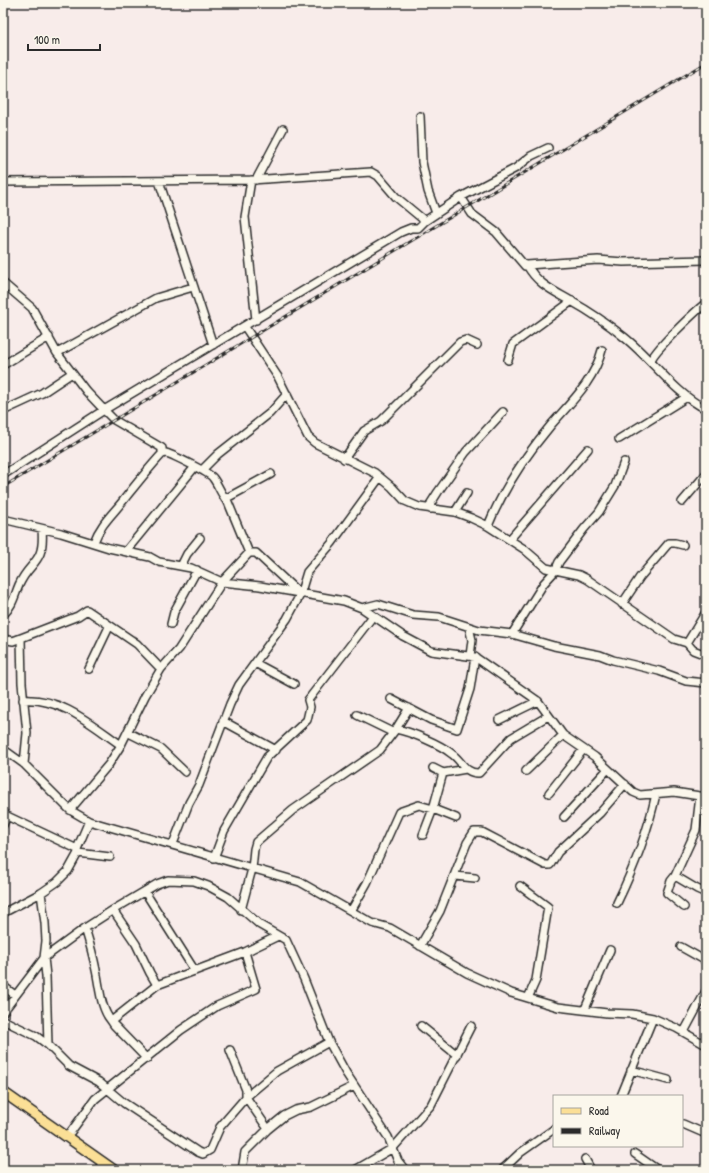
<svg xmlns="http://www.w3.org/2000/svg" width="709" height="1173" font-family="'Patrick Hand',sans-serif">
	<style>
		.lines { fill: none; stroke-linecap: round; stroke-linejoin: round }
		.minor-casing { stroke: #2b2b2b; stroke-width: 10 }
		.major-casing { stroke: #2b2b2b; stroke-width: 12 }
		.minor { stroke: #fbf7ec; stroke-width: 7 }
		.major { stroke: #fbdf96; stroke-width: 9 }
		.rail-casing { stroke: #2b2b2b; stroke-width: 3 }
		.rail { stroke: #fbf7ec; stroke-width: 1.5; stroke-dasharray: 4.5; stroke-linecap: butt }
	</style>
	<rect width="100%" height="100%" fill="#f8ecea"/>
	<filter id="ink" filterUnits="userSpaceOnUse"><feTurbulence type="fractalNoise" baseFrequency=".025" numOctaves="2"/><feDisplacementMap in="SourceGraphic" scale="8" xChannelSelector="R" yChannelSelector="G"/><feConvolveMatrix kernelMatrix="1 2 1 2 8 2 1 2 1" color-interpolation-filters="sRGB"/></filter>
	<g filter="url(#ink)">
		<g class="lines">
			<!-- minor casing -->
			<g class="minor-casing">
				<path id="minor" d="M420 116 422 162 428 191 436 213
					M251 180 245 217 256 320
					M256 180 283 129
					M159 181 213 345
					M3 182 251 180 371 172 378 176 396 197 425 221
					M461 197 472 214 496 232 525 266 527 265C537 284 554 291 571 301 589 311 608 324 624 337 652 359 674 393 706 409
					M527 265 598 260 623 262 706 260
					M3 283 32 308 57 353 86 391 104 410 114 420 162 448V454
					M245 327 278 377 308 437 315 443 375 473 392 487 405 501 419 507 455 512 471 518 488 526 524 549 546 568 579 575 587 579 674 639 687 643 693 650 706 655
					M57 353 156 298 193 287
					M508 360 513 344 572 301
					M651 361C652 352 697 310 706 303
					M3 365 49 337
					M3 411 42 393 72 373
					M619 439 687 397
					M344 459 364 431 381 421 460 342 466 340 477 345
					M202 470 218 454 270 413 287 394
					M3 475 104 410 401 232 411 228H418L425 221 461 197 516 168 531 156 548 148
					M225 499 271 474
					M682 502 706 474
					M430 509 431 503 438 492 466 452 503 412
					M455 512 467 493
					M3 519 61 533 109 548 150 557 159 562 191 568 222 582 260 586 344 601 362 608 403 636 431 651 475 657 538 701 563 735 595 757 633 792 640 795 674 792 706 797
					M488 526C503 489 525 456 551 425 571 402 594 381 602 350
					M510 539 588 449
					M94 542C101 523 114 513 126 497 138 482 149 468 162 454L166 453C173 455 210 473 213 478 219 486 221 495 228 502L249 553
					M126 551 194 468
					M181 566 187 554 200 538
					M622 604 640 577 669 543H675L683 545
					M362 608 378 604 413 615 439 617 479 630 512 634 554 646 600 655 613 660 659 671 686 681 706 683
					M3 615C13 605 14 597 19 585 30 560 45 565 42 529
					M171 624 174 612 197 570
					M469 627 472 640 470 656
					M512 634 544 583 555 571 559 562 584 529 599 512 615 486 624 462
					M21 638 22 683 27 733 24 764
					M3 639 13 641 21 638 78 616 87 610 137 644 161 669
					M687 643 706 612
					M255 663 294 684
					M89 669 109 627
					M391 699 431 720 457 729 470 689 475 657
					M23 700C61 697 92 725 121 745
					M357 715 392 732
					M499 720 538 701
					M223 721 276 750
					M396 729 409 708
					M129 733 161 749 185 772
					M3 749 24 764 70 810 89 821 300 882 372 923 390 928 467 973 511 993 558 1007 607 1013 632 1014 653 1018 676 1028 706 1045
					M433 768 443 773 466 769
					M526 771 563 735
					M443 773 433 809 456 818
					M549 793 583 750
					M700 796 696 830 675 876 697 889 706 893
					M70 810 109 764 121 745 145 696 161 669 179 649 222 582 249 553H256L300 594
					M3 812 7 816 77 849
					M564 817 608 769
					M3 825 7 816
					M173 844 189 803 199 785 230 704 239 685 287 619 300 595 307 572 332 543 380 477
					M78 853 110 857
					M214 858 224 831 267 757 307 720 310 707 308 700 373 616
					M455 876 475 878
					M675 876 671 881 667 893 684 907
					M520 886 548 907 536 980 528 998
					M145 892 195 971
					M41 893 45 923 46 941 44 958 46 976 48 1045 69 1066 99 1082 124 1103 198 1152 203 1154 210 1150 220 1127 246 1097 277 1071 329 1042
					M617 903C634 868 648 831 656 794
					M113 910 136 944 150 973 157 985
					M241 910 252 869 254 849 256 842 293 810 380 750 396 729C411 732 440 744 452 754 462 761 465 774 479 773L511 738 548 716
					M351 911 367 883 399 812 419 805 433 809 423 835
					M3 913 41 893 57 882 68 871 78 853 77 849 89 821
					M85 928C89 941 93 955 96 970 100 988 100 1008 112 1022
					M420 946 440 911 467 843 474 832H482L545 865H550L558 852 600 813 625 784
					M681 947 706 961
					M3 986 15 995
					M585 1009 610 950
					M3 1012 44 958 85 928 113 910 157 884 168 880 194 881 208 886 228 897 260 925 286 940 304 979 329 1042 346 1073 388 1137 398 1161 405 1170
					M3 1020 36 1036 48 1045
					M421 1026 457 1055
					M684 1032 706 991
					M230 1050 246 1090V1097L268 1129
					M147 1059 114 1025 112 1022 114 1019 157 985 245 952
					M631 1070 668 1080
					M621 1096 653 1018
					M683 1124 706 1134
					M67 1137 95 1099 181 1030 217 1006 256 989 245 952 278 936
					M635 1154 658 1170
					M585 1159 591 1170
					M98 1170 103 1163
					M242 1170 245 1152 268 1129 284 1116 296 1110 311 1107 354 1086
					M355 1170 393 1148 431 1105 471 1026
					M502 1170 520 1153 554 1129"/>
			</g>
			<!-- major casing -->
			<g class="major-casing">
				<path id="major" d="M3 1092 114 1170"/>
			</g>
			<!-- minor -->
			<use href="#minor" class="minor"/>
			<!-- major -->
			<use href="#major" class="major"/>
			<!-- rail casing -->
			<g class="rail-casing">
				<path id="rail" d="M3 487 706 63"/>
			</g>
			<!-- rail -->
			<use href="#rail" class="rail"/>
		</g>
	</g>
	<!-- margin -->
	<rect width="709" height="1173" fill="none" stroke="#fbf7ec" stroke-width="16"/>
	<rect x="8" y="8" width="693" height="1157" fill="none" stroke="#2b2b2b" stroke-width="1.5" filter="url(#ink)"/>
	<!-- legend -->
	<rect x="553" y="1095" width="130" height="52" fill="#fbf7ec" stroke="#a8a59f"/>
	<rect x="561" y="1108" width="20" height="6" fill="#fbdf96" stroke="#a8a59f"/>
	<text x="589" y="1115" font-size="12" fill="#2b2b2b">Road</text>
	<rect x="561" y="1128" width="20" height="6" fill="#2b2b2b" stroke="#a8a59f"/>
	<text x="589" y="1135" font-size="12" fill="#2b2b2b">Railway</text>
	<!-- scale -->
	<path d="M28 44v6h72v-6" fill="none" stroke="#2b2b2b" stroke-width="2"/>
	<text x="34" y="44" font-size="12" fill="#2b2b2b" stroke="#fbf7ec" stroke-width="3" paint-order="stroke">100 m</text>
</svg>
